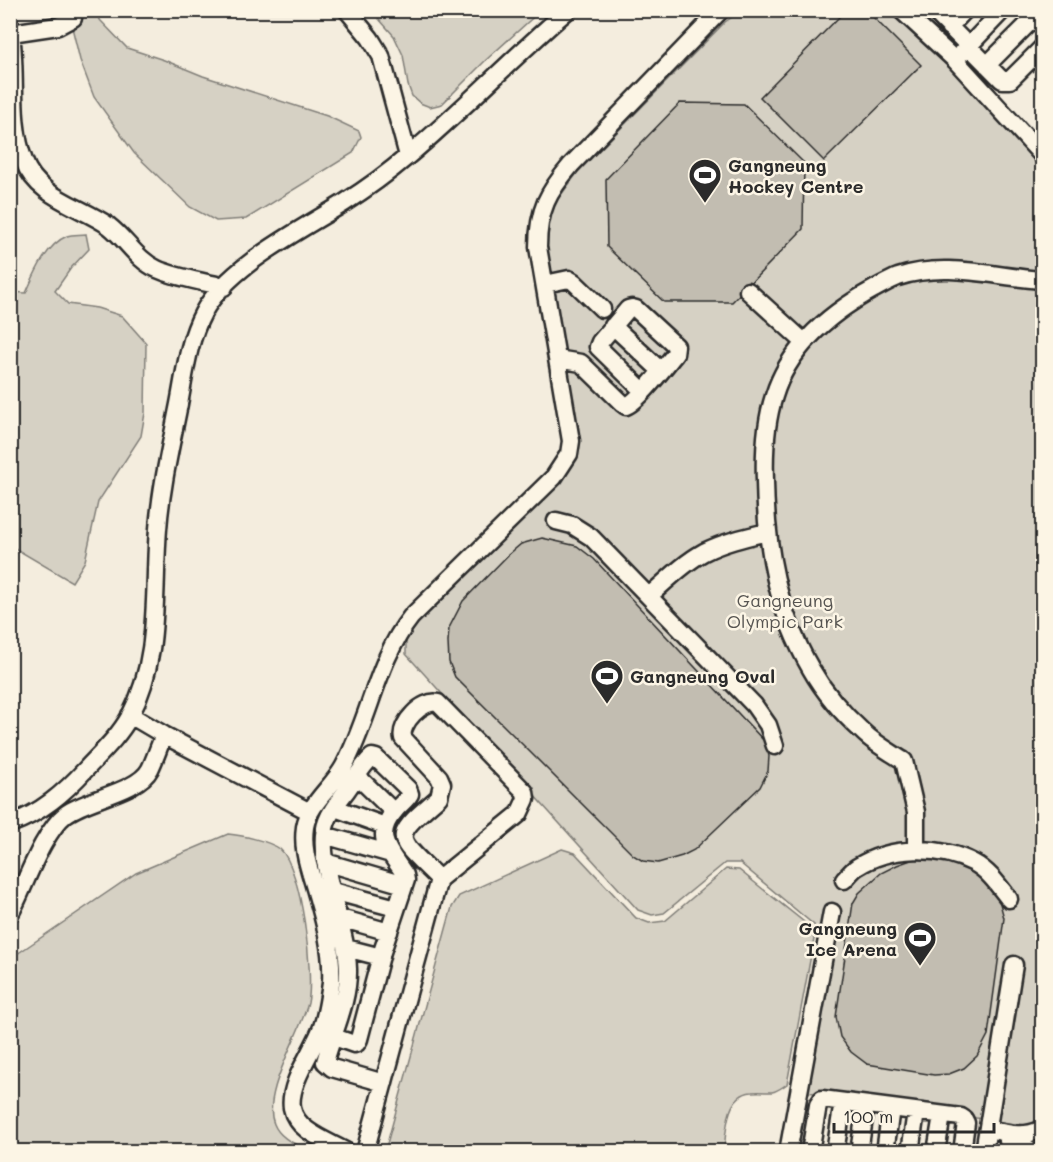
<svg xmlns="http://www.w3.org/2000/svg" width="1053" height="1162" font-family="Mali,sans-serif">
	<style>
		.green { fill: #d6d1c4; stroke: #807e78; stroke-width: 1.5 }
		.building { fill: #c2bdb1; stroke: #2b2b2b; stroke-width: 1.5 }
		.lines { fill: none; stroke-linecap: round; stroke-linejoin: round }
		.minor-casing { stroke: #2b2b2b; stroke-width: 21 }
		.minor { stroke: #fcf5e5; stroke-width: 16 }
		.labels { text-anchor: middle; dominant-baseline: central; stroke-width: 5; stroke-linejoin: round; paint-order: stroke }
		.poi-label { font-size: 18px; font-weight: bold; fill: #2b2b2b; stroke: #fcf5e5; text-anchor: start }
		.park-label { font-size: 18px; fill: #565451; stroke: #fcf5e5 }
	</style>
	<rect width="100%" height="100%" fill="#f4edde"/>
	<filter id="ink" filterUnits="userSpaceOnUse"><feTurbulence type="fractalNoise" baseFrequency=".0167" numOctaves="2"/><feDisplacementMap in="SourceGraphic" scale="12" xChannelSelector="R" yChannelSelector="G"/><feConvolveMatrix kernelMatrix="1 2 1 2 8 2 1 2 1" color-interpolation-filters="sRGB"/></filter>
	<g filter="url(#ink)">
		<!-- green -->
		<path class="green" d="M68 11H99L100 20 127 48 164 60 203 76 327 116 359 131 361 137 353 153 246 219 216 221 190 207 134 153 94 97 80 60Z
			M372 11H540L486 60 442 104 430 107 420 103 412 96 408 85 403 55 394 36Z
			M741 11H892L1042 158V1128L801 1091 795 1087 792 1080 819 936 814 925 740 863H725L664 913 652 915 638 910 406 654V637L417 621 562 481 575 456 547 245 550 218 554 207 558 199 578 172 725 22Z
			M86 234 89 249 71 268 55 291 68 304 97 308 122 316 146 343 145 413 141 436 98 502 85 561 72 582 16 549 11 543 10 292 26 293C35 273 46 245 67 236 73 234 81 235 86 234Z
			M228 834C241 835 269 841 280 849 302 868 314 975 308 1003 300 1035 261 1094 274 1124 280 1139 296 1144 309 1151H11V961L17 954 136 873Z
			M562 849 575 853 636 918 649 923 665 921 726 869 739 870 809 926 814 939 787 1084C769 1097 771 1090 752 1092 726 1094 726 1132 724 1151H385L452 907 459 896Z"/>
		<!-- building -->
		<path class="building" d="M846 10H866L921 65 824 161 760 97Z
			M680 103 744 104 804 163 803 229 732 302H664L607 247 606 179Z
			M542 538 577 546 594 559 765 742 769 756 768 771 760 787 694 850 682 856 658 863 643 861 633 855 455 677 449 662 448 642 449 628 463 601 508 555 521 544Z
			M931 858 953 861 974 870 998 896 1004 918 988 1035 977 1056 964 1068 949 1074 934 1075 867 1064 851 1052 840 1037 836 1017 853 903 859 893 881 873 897 865 911 860Z"/>
		<g class="lines">
			<!-- minor casing -->
			<g class="minor-casing">
				<path id="minor" d="M347 10 370 38 381 56 408 156
					M901 10 955 60 1042 155
					M933 10 1002 80H1010L1042 48
					M949 27 965 10
					M10 28C18 71 8 119 24 161 37 197 80 206 109 226 126 239 137 260 157 269 177 278 202 281 224 287
					M11 33 58 26 73 18 74 10
					M962 53 1003 10
					M987 65 1042 10
					M545 284 569 279 574 282 602 309
					M748 291 804 342
					M613 326 661 371
					M557 359 581 363 622 403 626 406C637 403 666 365 675 354L676 346 636 309 632 308 628 309 600 342 598 347 643 391
					M556 521 572 525 591 537 754 705 768 725 775 746
					M649 596C666 581 684 563 704 552 724 542 746 537 767 532
					M130 715 164 735 310 812
					M357 776 394 812
					M335 808 385 826
					M10 824C41 813 64 793 86 769 102 752 119 736 130 716 161 658 153 591 158 529 161 487 171 445 179 404 185 373 188 341 203 313 227 267 301 230 344 203 366 189 388 173 408 156 463 110 513 57 568 10
					M324 835 391 854
					M916 850V812L904 761C890 752 874 743 863 732 843 714 824 692 811 669 777 611 766 548 765 481 764 453 765 424 774 396 789 347 830 313 874 289 882 285 890 280 898 277 946 261 995 277 1042 280
					M325 862 404 885
					M844 880C848 876 852 870 857 867 890 846 939 845 974 863 989 871 999 886 1009 899
					M333 891 396 908
					M10 914C25 886 42 833 66 814 88 798 138 792 150 769 155 759 159 746 164 735
					M340 918 389 932
					M346 948 381 957
					M334 1037 354 1044 357 1043 359 1039 382 952 406 880 405 875C391 853 372 837 394 812 399 805 406 801 410 794L408 789 376 758 372 757C362 766 355 779 347 790 340 799 331 810 327 821 313 858 347 925 348 969 349 1001 333 1032 325 1062L332 1068 384 1083
					M988 1129C1007 1133 1022 1138 1040 1130
					M1008 1141 1023 1145 1033 1152
					M347 1152C328 1141 296 1131 292 1108 288 1083 314 1050 322 1027 327 1013 329 998 331 983 333 949 323 916 314 885 308 865 302 848 305 827 309 803 333 787 344 766 370 718 377 660 411 617L554 477 569 454 571 441 538 247C538 210 548 192 571 165L721 10
					M365 1152 439 879 519 814 526 799 525 792 438 703C423 699 399 724 403 738L439 777 442 784 439 797C389 840 395 835 439 879
					M788 1152 832 912
					M810 1152 818 1105 822 1099 961 1117 964 1119 966 1123 962 1152
					M835 1152 843 1102
					M859 1152 866 1105
					M885 1152 891 1108
					M910 1152 916 1112
					M936 1152 942 1115
					M984 1152 1014 965"/>
			</g>
			<!-- minor -->
			<use href="#minor" class="minor"/>
		</g>
	</g>
	<!-- icons -->
	<defs>
		<g id="stadium-pin" transform="scale(1.725)"><path d="M0 17L-7.5 6A9.5 9.5 0 1 1 7.5 6Z" fill="#2b2b2b" stroke="#fcf5e5"/><path d="M0-5a6.5 5 0 1 0 0 10a6.5 5 0 1 0 0-10ZM-3.5-1.8h7v3.6h-7Z" fill="#fff"/></g>
	</defs>
	<g fill-rule="evenodd">
		<use href="#stadium-pin" x="705" y="175"/>
		<use href="#stadium-pin" x="607" y="676"/>
		<use href="#stadium-pin" x="920" y="938"/>
	</g>
	<g class="labels">
		<!-- poi labels -->
		<g class="poi-label">
			<text x="728" y="165">Gangneung<tspan x="728" dy="21">Hockey Centre</tspan></text>
			<text x="630" y="676">Gangneung Oval</text>
			<text x="897" y="928" text-anchor="end">Gangneung<tspan x="897" dy="21">Ice Arena</tspan></text>
		</g>
		<!-- park labels -->
		<g class="park-label">
			<text x="785" y="600">Gangneung<tspan x="785" dy="21">Olympic Park</tspan></text>
		</g>
	</g>
	<!-- margin -->
	<rect width="1053" height="1162" fill="none" stroke="#fcf5e5" stroke-width="36"/>
	<rect x="18" y="18" width="1017" height="1126" fill="none" stroke="#2b2b2b" stroke-width="2" filter="url(#ink)"/>
	<!-- scale -->
	<path d="M834 1123v9h160v-9" fill="none" stroke="#2b2b2b" stroke-width="3"/>
	<text x="843" y="1123" font-size="18" fill="#2b2b2b" stroke="#fcf5e5" stroke-width="4.5" paint-order="stroke">100 m</text>
</svg>
